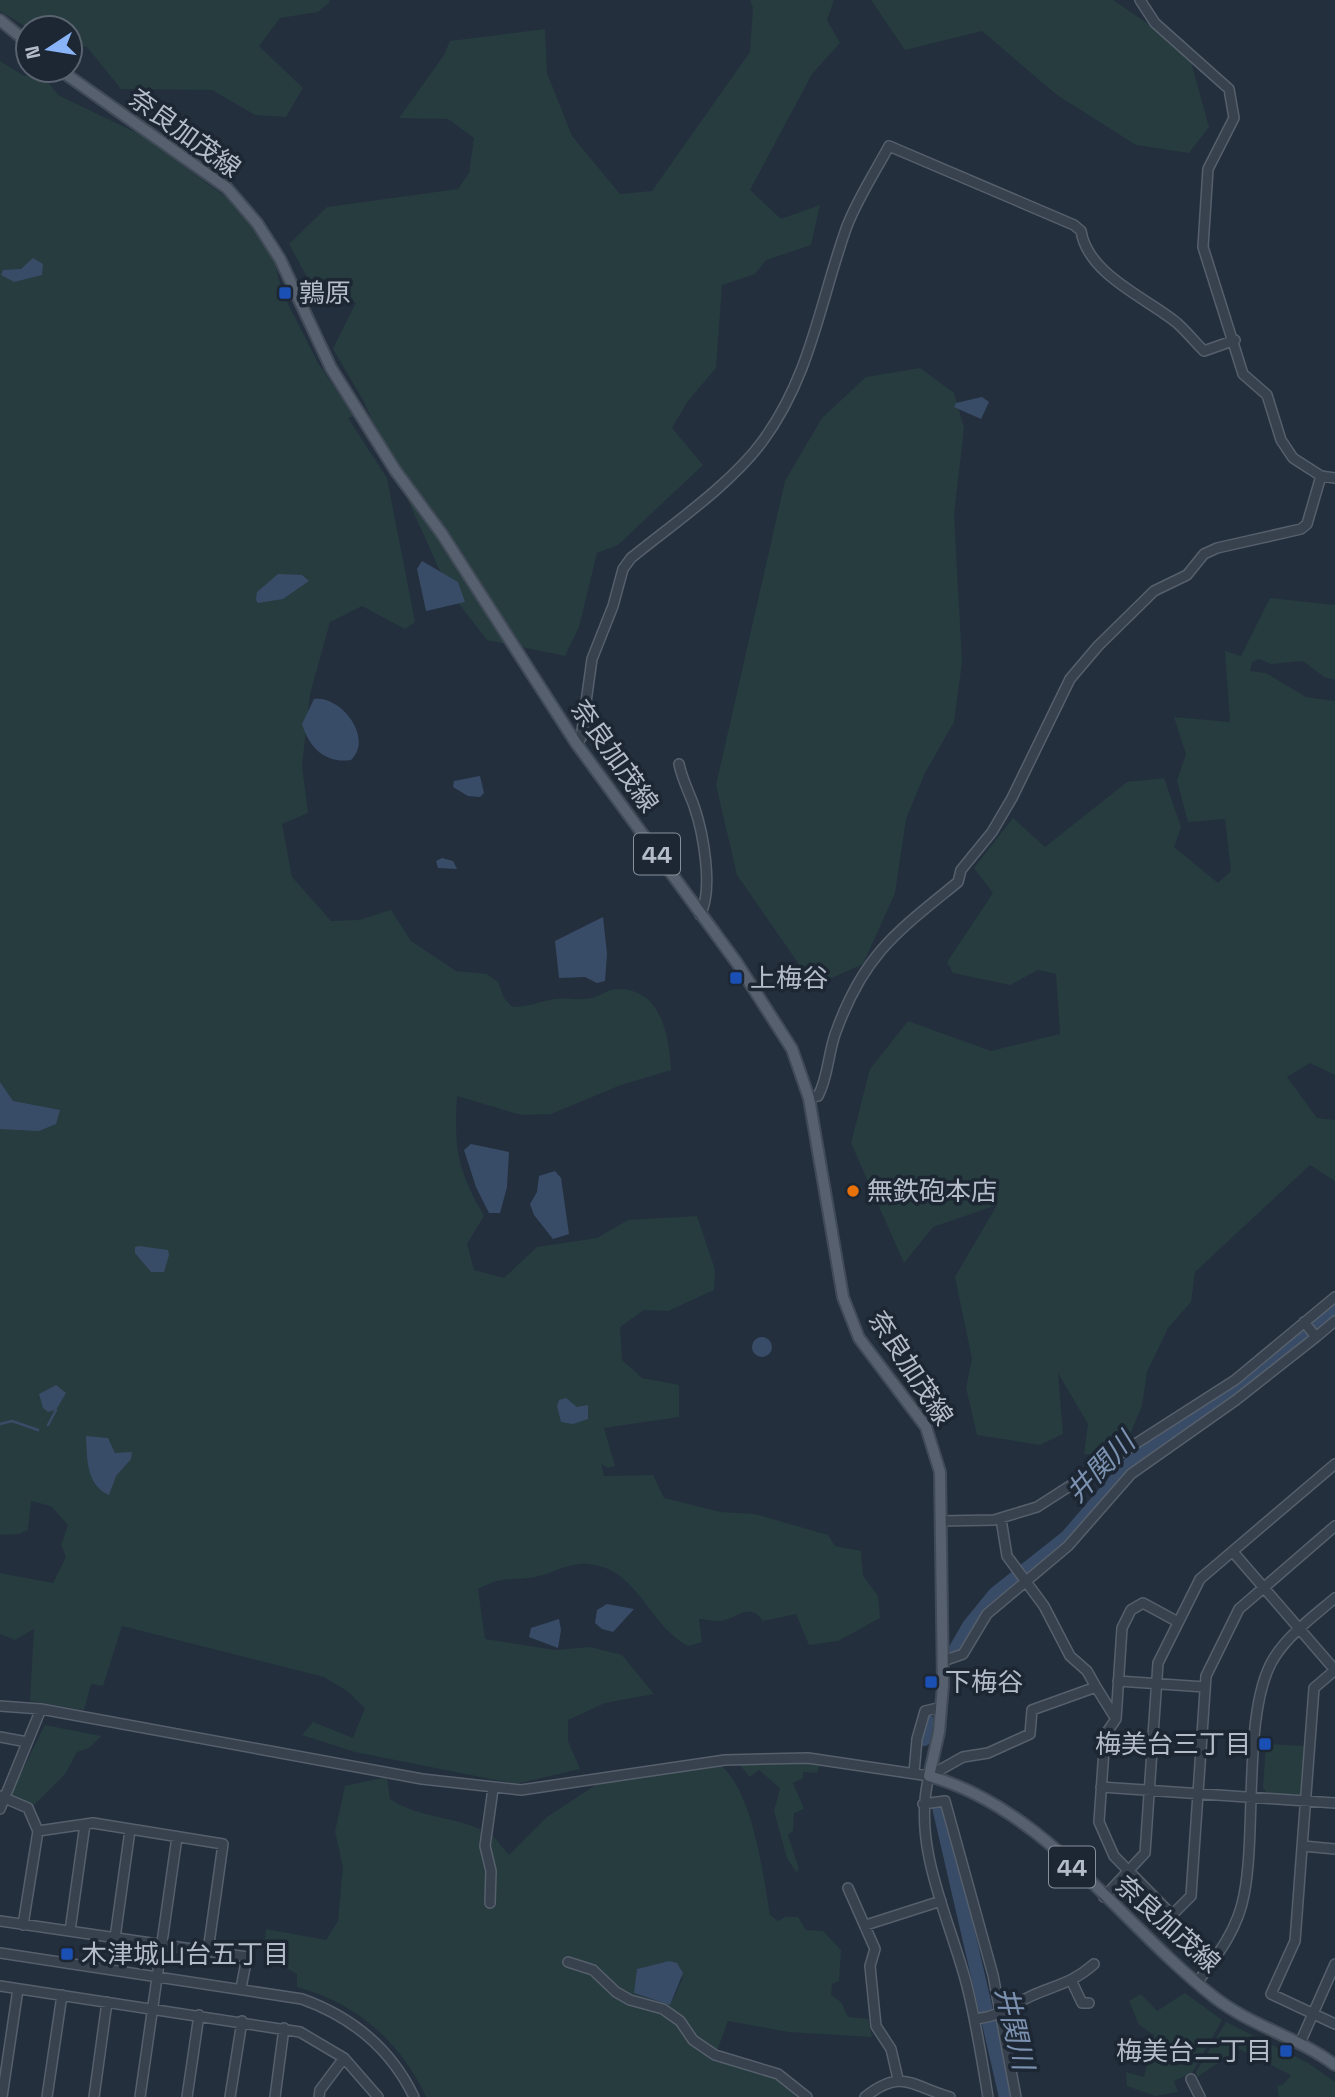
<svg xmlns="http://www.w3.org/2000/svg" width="1335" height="2097" font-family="'Space Grotesk','Noto Sans JP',sans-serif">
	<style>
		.green { fill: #263c3f; fill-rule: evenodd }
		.water { fill: #394c67 }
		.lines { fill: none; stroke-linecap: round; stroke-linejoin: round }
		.stream { stroke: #394c67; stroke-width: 2.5 }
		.river { stroke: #394c67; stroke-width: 14 }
		.minor-casing { stroke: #565f6c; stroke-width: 12 }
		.major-casing { stroke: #414a57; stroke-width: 14 }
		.minor { stroke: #38414e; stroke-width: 9 }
		.major { stroke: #56606e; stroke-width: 10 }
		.transit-dot { fill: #1a4fb4; stroke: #1d2633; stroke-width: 2.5 }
		.food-dot { fill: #e8710a; stroke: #1d2633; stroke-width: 2.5 }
		.labels { text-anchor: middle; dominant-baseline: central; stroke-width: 7; stroke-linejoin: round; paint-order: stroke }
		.shield { fill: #1d2633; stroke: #878f9c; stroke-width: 2 }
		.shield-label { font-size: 24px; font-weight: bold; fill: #b4bcc9 }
		.street-label { font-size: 26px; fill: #b4bcc9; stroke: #1d2633 }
		.poi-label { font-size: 26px; fill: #b4bcc9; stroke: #1d2633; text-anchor: start }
		.water-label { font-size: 28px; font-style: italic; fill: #7c92b1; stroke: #1d2633 }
	</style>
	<rect width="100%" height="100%" fill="#242f3e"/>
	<!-- green -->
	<path class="green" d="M0 0H329L330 2 318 12 280 18 259 46 303 88 286 117 255 115 212 90 121 89 87 47 70 45V28H28L0 11Z
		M750 0H834L827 20 840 43 812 74 750 190 781 219 820 205 811 245 766 260 755 274 722 285 716 368 688 401 672 428 703 465 618 545 597 553 579 627 565 656 487 640 449 591 363 400 333 349 356 303 313 288 289 244 327 207 458 189 469 173 474 138 448 119 399 118 444 55 450 41 545 29 547 73 572 136 620 194 652 191 750 52 753 8Z
		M871 0H1113L1188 51 1209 127 1189 153 1136 145 1057 95 982 31 905 50Z
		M0 61 24 76 39 70 58 95 143 136 231 201 254 227 275 263 282 292 318 363 354 416 348 418 387 478 415 622 405 629 362 606 330 622 310 694 302 766 308 813 282 824 292 877 331 921 359 920 391 910 411 941 456 971 487 974 498 982 504 998 512 1007C529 1007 538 1002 554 999 566 997 580 1001 592 998 600 996 609 989 618 989 662 989 669 1036 671 1070L621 1085 551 1114 521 1115 457 1096C454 1151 457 1168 484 1216L467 1244 474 1270 504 1278 537 1247 597 1238 628 1220 697 1216 715 1270 714 1290 668 1311 644 1310 620 1327 622 1360 642 1378 679 1385V1417L604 1428 615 1466 608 1468 601 1464 604 1476 653 1475 664 1498 721 1512 755 1514 828 1535 835 1546 861 1551 863 1576 878 1596 880 1618 838 1641 809 1645 796 1614 763 1621C748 1599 735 1622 717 1621 710 1621 706 1619 699 1619L702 1642 688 1646C647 1624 638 1567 587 1564 569 1562 552 1574 535 1577 511 1581 501 1576 478 1589L485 1639 555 1650 590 1647 622 1655 654 1694 605 1703 568 1720V1741L580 1769 516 1784 355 1752 302 1735 313 1722 353 1738 365 1708 347 1691 324 1677 122 1626 103 1686 91 1684 84 1710 30 1701 34 1629 15 1640 0 1634V1573L53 1583 66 1557 61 1545 68 1525 51 1506 31 1501 28 1530 19 1534 0 1535Z
		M920 368 954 393 964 428 954 515 962 662 954 722 925 773 906 819 895 893 863 964 814 986 737 875 716 785 785 481 822 418 866 377Z
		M1270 598 1335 605V680L1324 677 1303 661 1271 664 1259 659 1252 662 1250 671 1266 673 1306 697 1335 701V1075L1310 1063 1287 1077 1317 1118 1335 1120V1181L1310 1165 1195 1272 1191 1302 1168 1328 1147 1372 1142 1406 1128 1439 1104 1456 1084 1454 1088 1424 1058 1373 1063 1434 1040 1445 977 1435 966 1388 972 1359 955 1277 997 1205 933 1227 904 1263 851 1143 870 1069 908 1021 991 1051 1060 1034 1056 974 1038 970 1010 985 953 973 947 962 993 893 974 868 1013 818 1045 847 1127 782 1164 778 1181 827 1174 847 1218 883 1231 871 1225 819 1188 822 1177 781 1186 754 1174 717 1230 722 1225 651 1241 656Z
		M45 1725 101 1736 89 1748 77 1752 65 1774 33 1806 12 1798 11 1793Z
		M1266 1744 1306 1746 1303 1792 1300 1795 1267 1793 1263 1788Z
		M776 1761 820 1764 817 1773 803 1772V1778L793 1783 804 1809 794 1813 793 1831 788 1835 799 1869 796 1872 787 1858 774 1811 780 1788 759 1770 750 1777 738 1763Z
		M719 1764C753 1790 763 1874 770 1915L778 1921 785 1917H798L806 1930 823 1931 841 1950 839 1981 832 1984 831 1995 841 2002 848 2017 868 2019 872 2037 789 2032 728 2021 714 2059 775 2076 796 2097H426C400 2041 356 2003 297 1987V1974L263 1955 266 1929 326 1940 338 1921 343 1867 335 1832 345 1786 387 1777 390 1799C419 1819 459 1816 490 1834 497 1839 503 1849 509 1855L547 1817 600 1782ZM669 1961 683 1978 670 2005 635 1993 637 1969Z
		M1185 1993 1222 2020 1192 2073 1174 2081 1178 2092 1155 2096 1127 2086 1126 2072 1144 2077 1154 2035 1139 2025 1129 2001 1141 1994 1157 2011Z
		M1226 2022 1308 2063 1335 2082V2097H1279L1277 2086 1283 2085 1291 2075 1239 2049 1197 2077 1196 2072Z"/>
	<!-- water -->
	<path class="water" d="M33 258 43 264 42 275 14 282 1 275 3 270 21 269Z
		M982 397 989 402 981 419 954 407 956 403Z
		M422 561 458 582 465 602 426 611 417 569Z
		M278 574 302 575 309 581 283 599 258 603 256 600 257 592Z
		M314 699C341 695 374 738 351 760 325 764 309 747 302 724Z
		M480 776 484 793 480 797 468 796 453 787 454 781Z
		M442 858 453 861 457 869 438 868 436 861Z
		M603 917 607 954 605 981 597 983 585 977 559 978 555 941Z
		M0 1082 13 1101 60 1110 56 1124 39 1131 0 1129Z
		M471 1144 509 1152 507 1187 500 1213H489L476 1187 464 1150Z
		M555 1171 561 1178 569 1234 553 1239 534 1215 530 1204 537 1192 539 1176Z
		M139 1246 168 1250 169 1255 164 1272H151L135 1253V1247Z
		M752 1347a10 10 0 1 1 20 0a10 10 0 1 1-20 0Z
		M56 1385 66 1393 56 1410 48 1412 43 1408 39 1394Z
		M566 1398 577 1407 588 1405V1419L573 1424 561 1422 557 1406 559 1400Z
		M86 1436 108 1438 115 1453 132 1452 131 1459 116 1476 109 1495C86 1485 87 1458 86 1436Z
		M607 1604 634 1609 613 1632 602 1629 595 1623 597 1610Z
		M559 1619 561 1630 558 1648 529 1637 531 1628Z
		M669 1961 677 1963 683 1973 670 2005 634 1993 637 1969Z"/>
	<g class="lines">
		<!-- stream -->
		<path class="stream" d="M0 1424 12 1421 38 1430
			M48 1425 56 1410"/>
		<!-- river -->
		<path class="river" d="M954 1652 969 1626 995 1594 1067 1537 1133 1460 1278 1359 1335 1311
			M924 1739 927 1721
			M939 1807 1006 2097"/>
		<!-- minor casing -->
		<g class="minor-casing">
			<path id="minor" d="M1140 0 1155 23 1229 89 1234 118 1208 169 1203 247 1243 374 1267 395 1281 440 1293 458 1321 476
				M576 743 581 738 592 659 613 606 623 569 631 558C673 524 730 485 762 442 811 376 820 301 847 226 858 198 875 172 889 146L1074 225 1081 231C1088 275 1147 298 1177 323 1187 332 1195 342 1204 351L1235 340
				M679 764C682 779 689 792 694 806 703 832 714 890 700 915
				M809 1098 818 1096C829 1076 828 1050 837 1029 865 953 898 931 958 882L961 870 992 832 1012 798 1070 679 1098 646 1154 591 1187 575 1204 554 1217 548 1301 529 1307 524 1321 476 1335 478
				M1316 1337 1335 1321
				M941 1521 994 1520 1037 1507 1235 1380 1335 1297
				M1233 1552 1335 1670
				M1178 1622 1143 1603 1131 1610 1122 1628 1116 1719 1105 1735 1099 1822 1114 1856 1172 1915 1191 1896 1206 1676 1239 1609 1335 1526
				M943 1661 963 1654 987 1614 1068 1546 1131 1474 1236 1400 1316 1337 1304 1322
				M1335 1670 1314 1688 1295 1941 1271 1994 1335 2024
				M1118 1681 1205 1687
				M1096 1687 1116 1719
				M0 1706 41 1709 422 1779 521 1790 725 1760 808 1758 929 1776 963 1757 988 1753 1030 1734 1032 1710 1096 1687 1087 1671 1070 1656 1044 1606 1007 1556 1001 1519
				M0 1737 27 1742
				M914 1773 917 1739 925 1711 942 1707
				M929 1776C911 1846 950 1919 967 1986 976 2022 982 2060 988 2097
				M1101 1787 1335 1803
				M0 1796 28 1808 38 1831 93 1823 223 1844 208 1951
				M923 1804 945 1801 993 1975 1016 2097
				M0 1809 41 1709
				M1303 1846 1335 1849
				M848 1888 875 1949 870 1966 876 2026 891 2049 898 2079
				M1104 1897 1145 1853 1158 1663 1200 1579 1335 1464
				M490 1903 491 1871 485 1846 493 1789
				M0 1921 247 1957 241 1988
				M23 1925 38 1831
				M866 1925 941 1901
				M70 1931 85 1824
				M115 1938 130 1830
				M0 1953 302 1999C352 2017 391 2049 414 2097
				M568 1962 593 1970 616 1992 630 2000 663 2009 680 2021 693 2040 715 2055 778 2074 807 2097
				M1072 1982 1082 2003H1089
				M1197 1983C1217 1956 1238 1929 1244 1895 1257 1831 1242 1709 1274 1658 1289 1634 1314 1616 1335 1598
				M0 1986 300 2032 344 2058 378 2097
				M975 2019C996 2017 1007 2009 1025 1999 1052 1985 1069 1986 1094 1964
				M1300 2043 1335 1964
				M1191 2079 1200 2097
				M2 2097 18 1989
				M47 2097 62 1995
				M94 2097 107 2002
				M140 2097 177 1837
				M187 2097 199 2015
				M230 2097 242 2021
				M275 2097 284 2028
				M319 2097 320 2090 344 2058
				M865 2097C902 2068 911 2086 950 2097"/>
		</g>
		<!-- major casing -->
		<g class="major-casing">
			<path id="major" d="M0 20 28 43
				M60 70 227 188 257 223 280 259 331 368 395 470 442 534 576 743 737 963 792 1049 809 1098 843 1297 859 1338 926 1427 940 1472 943 1685 939 1732 929 1776C1045 1808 1122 1925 1214 1997 1251 2026 1298 2037 1335 2065"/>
		</g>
		<!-- minor -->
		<use href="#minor" class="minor"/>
		<!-- major -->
		<use href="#major" class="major"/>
	</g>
	<!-- markers -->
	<g class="transit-dot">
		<rect x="278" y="286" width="14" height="14" rx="3.5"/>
		<rect x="729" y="971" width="14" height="14" rx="3.5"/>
		<rect x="924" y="1675" width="14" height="14" rx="3.5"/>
		<rect x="1258" y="1737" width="14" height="14" rx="3.5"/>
		<rect x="60" y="1947" width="14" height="14" rx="3.5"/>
		<rect x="1279" y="2044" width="14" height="14" rx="3.5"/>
	</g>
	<circle class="food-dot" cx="853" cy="1191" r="7"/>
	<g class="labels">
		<!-- shield labels -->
		<g class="shield">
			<rect x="634" y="833.5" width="46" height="41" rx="5"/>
			<rect x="1049" y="1846.5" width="46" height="41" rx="5"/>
		</g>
		<g class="shield-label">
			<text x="657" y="854">44</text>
			<text x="1072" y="1867">44</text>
		</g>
		<!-- street labels -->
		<g class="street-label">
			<text transform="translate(185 133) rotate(36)">奈良加茂線</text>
			<text transform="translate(615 756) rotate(55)">奈良加茂線</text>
			<text transform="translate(911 1368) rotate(57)">奈良加茂線</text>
			<text transform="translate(1168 1924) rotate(42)">奈良加茂線</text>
		</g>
		<!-- poi labels -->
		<g class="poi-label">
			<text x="299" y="293">鶉原</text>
			<text x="750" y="978">上梅谷</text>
			<text x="867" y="1191">無鉄砲本店</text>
			<text x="945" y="1682">下梅谷</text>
			<text x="1251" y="1744" text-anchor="end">梅美台三丁目</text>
			<text x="81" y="1954">木津城山台五丁目</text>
			<text x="1272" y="2051" text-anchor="end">梅美台二丁目</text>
		</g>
		<!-- water labels -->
		<g class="water-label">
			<text transform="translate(1100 1467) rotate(-46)">井関川</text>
			<text transform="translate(1015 2028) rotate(77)">井関川</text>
		</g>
	</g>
	<!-- north arrow -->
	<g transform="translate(49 49) rotate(258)"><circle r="33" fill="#1d2633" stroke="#59626f" stroke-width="2"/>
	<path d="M0-5L12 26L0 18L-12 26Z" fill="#8ab4f8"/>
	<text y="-10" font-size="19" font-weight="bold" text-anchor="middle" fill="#b4bcc9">N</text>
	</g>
</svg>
